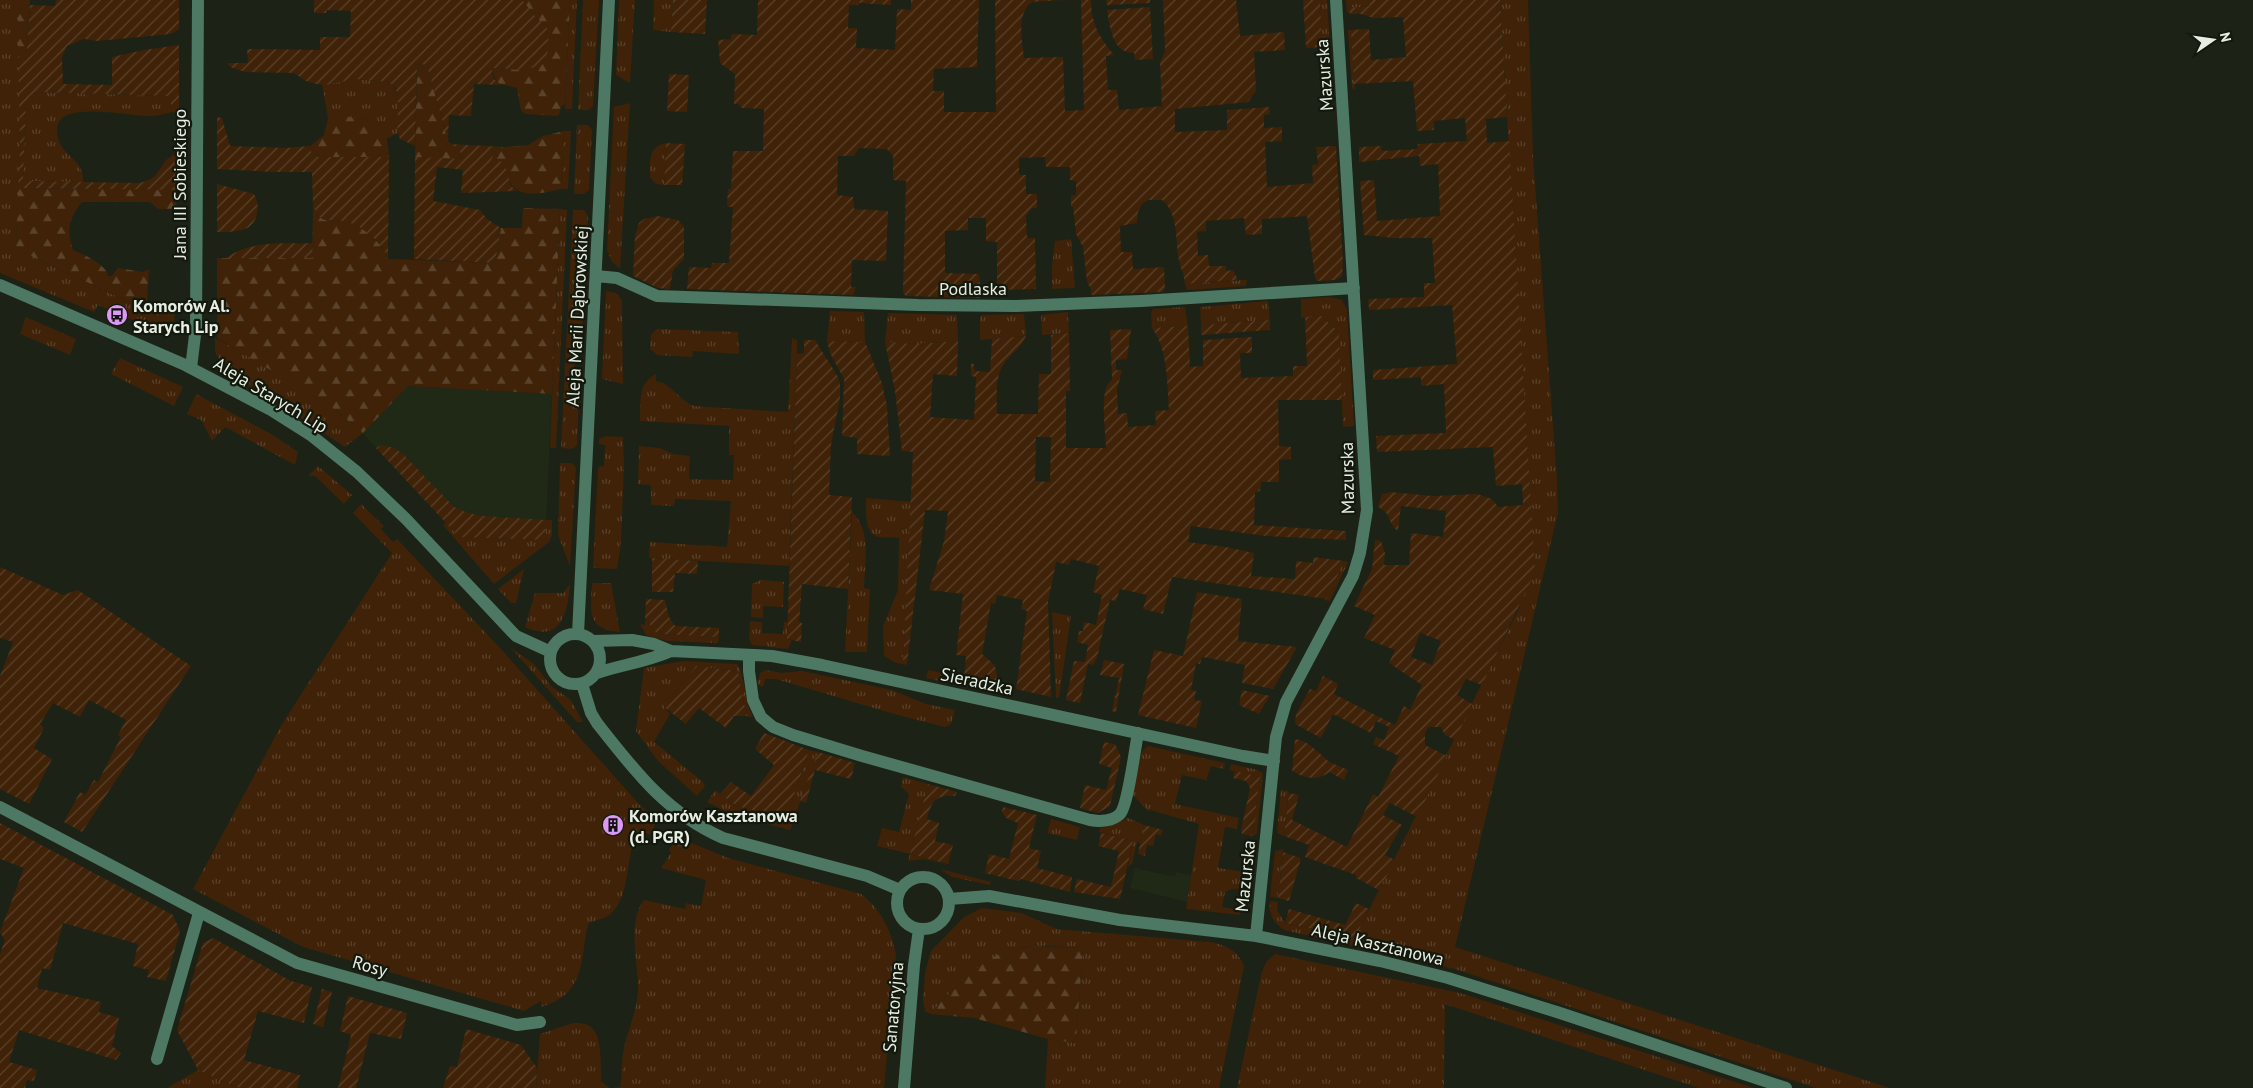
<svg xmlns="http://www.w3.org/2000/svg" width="2253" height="1088" font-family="'PT Sans',sans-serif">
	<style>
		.built { fill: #202916 }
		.grass { fill: url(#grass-tufts) }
		.forest { fill: url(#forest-firs) }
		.garden { fill: url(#garden-furrows); fill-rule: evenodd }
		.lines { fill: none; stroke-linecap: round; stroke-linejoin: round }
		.minor { stroke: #4d7864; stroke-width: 12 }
		.labels { text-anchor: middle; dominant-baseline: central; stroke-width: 4.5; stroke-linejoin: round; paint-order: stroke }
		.street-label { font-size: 18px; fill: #e9eee5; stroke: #13190c }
		.poi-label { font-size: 18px; font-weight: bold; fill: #e9eee5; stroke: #13190c; text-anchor: start }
	</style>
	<defs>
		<pattern id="grass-tufts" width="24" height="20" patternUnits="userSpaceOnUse" patternTransform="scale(1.25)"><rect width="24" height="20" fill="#3f2207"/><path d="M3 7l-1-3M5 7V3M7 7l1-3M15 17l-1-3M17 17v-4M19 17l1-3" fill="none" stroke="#5b422b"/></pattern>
		<pattern id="forest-firs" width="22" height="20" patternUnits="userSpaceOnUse" patternTransform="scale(1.25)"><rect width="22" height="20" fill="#3f2207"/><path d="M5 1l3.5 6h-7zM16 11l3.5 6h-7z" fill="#5b422b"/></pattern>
		<pattern id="garden-furrows" width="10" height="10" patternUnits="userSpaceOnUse" patternTransform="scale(1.25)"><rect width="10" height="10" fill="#3f2207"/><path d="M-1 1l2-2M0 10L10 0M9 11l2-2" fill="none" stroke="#5b422b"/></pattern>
	</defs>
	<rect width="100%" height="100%" fill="#1c2215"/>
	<!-- built -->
	<path class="built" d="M408 386 552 394 545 540 459 537 376 448 363 433Z
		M1135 868 1175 877 1176 872 1191 875 1187 902 1130 888Z"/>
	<!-- grass -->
	<path class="grass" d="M0 0H18L20 145 16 249 169 321 158 331 98 305 94 312 0 273Z
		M570 0H577L572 109H565Z
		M583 0H599L593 106 589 110H578Z
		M619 0H635L630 83 616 75Z
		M654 0H673L671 32 654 30 653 28Z
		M1320 0H1327L1330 47 1322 48Z
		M1346 0H1369V6L1350 8V14L1347 12Z
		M1500 0H1528L1533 157 1557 480 1558 513 1455 947 1890 1088H1816L1455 969 1284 930C1274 923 1268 914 1270 901L1278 902 1277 910 1285 923 1355 938 1520 607 1531 515Z
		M1348 30H1351L1355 90 1352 88Z
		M355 79 387 82 393 85 399 99 398 133 386 139C380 123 371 120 355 118 343 116 339 112 328 118L322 84Z
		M38 92 166 96 170 99 172 112C164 114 157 116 149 116 132 117 58 99 57 129 57 158 85 156 83 182L23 181 26 102 30 96Z
		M630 103 620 269 612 262 607 250 614 107Z
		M577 125H588L592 130 589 190 584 194H574Z
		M564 131H571L568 189H561Z
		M666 143 664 185 656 184 650 177C650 162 648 146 666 143Z
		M560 209 567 210 556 448H550Z
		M573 210H584L588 216 581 351H575L574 373H580L577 445 572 449 561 448Z
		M1071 239 1075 288 1052 289V266L1055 241Z
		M1247 280 1246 286 1187 290 1185 284Z
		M606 291 616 293 622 300 623 384 602 379Z
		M1329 297 1342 300 1347 310 1354 426 1343 427 1339 332 1321 316 1301 318V299Z
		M1268 301 1270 320 1201 325 1200 307Z
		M1185 307 1188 326 1152 328 1151 313 1153 309Z
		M830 311 864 312 865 342 827 341Z
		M1068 312 1069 333 1042 335 1041 315Z
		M888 313 957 315 958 341 917 344 885 342Z
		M1024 314 1026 336 980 340V318L982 315Z
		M26 317 76 339 70 355 20 334Z
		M657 329 738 332 739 354 693 351 692 357 657 355 650 349 651 335Z
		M215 338 254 359 331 406 363 433 345 447 273 399 218 369 222 363 215 352Z
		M792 338 797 340V354L789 566 649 558 650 542 727 547 731 501 675 499 674 506 651 505V485L638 484 639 446 660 448 673 454 690 456 689 479 733 480 734 455H729V426L640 421C641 404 637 383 656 374V381C672 384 679 400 694 406L788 412Z
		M120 358 183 387 174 406 111 374Z
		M196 394 271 434 298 452 295 465 225 427 212 441 201 420 187 414Z
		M606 436 623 437 624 465 621 543 617 569 593 568 598 467 604 466 605 445 599 444V439Z
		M560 463H571L576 467 570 566 558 535Z
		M318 466 352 495 344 504 315 476H308Z
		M866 498 912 502 903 664 896 663 884 656 883 626 898 590 899 538C892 537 885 538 879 537 864 534 866 510 866 498Z
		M361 504 384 526 381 529 393 542 397 539 500 648 639 804 656 819 654 828 650 835 642 831 637 832C625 854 632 903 606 917 600 920 594 920 588 924 580 961 586 994 541 1007V1001L524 1011 303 947 193 889 282 724 392 553 353 513Z
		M852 512C872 532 865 562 864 588L870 589 867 652H845Z
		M546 520H552V535L549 542 494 584 443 525 446 523 459 537 545 540Z
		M1344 561 1348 562 1330 601 1324 600Z
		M524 569 516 603H511L498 589Z
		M761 580 784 582 783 607 763 606V618L751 617 752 584Z
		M592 583H611L620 632C585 629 591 611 592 583Z
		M570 584C568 612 561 644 525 627L535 593H563Z
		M1052 612 1071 616 1059 698H1056Z
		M645 618 657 634 719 637 718 643 667 641 646 635 640 624 645 625Z
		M750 621 762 622V633L783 634 784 622H787V639L792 640 788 649 752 645 749 639Z
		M510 647 534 664 551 686 571 700 583 722H577Z
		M684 661 737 664C747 680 743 700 753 716L749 717 743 701 738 671 696 666 664 707 670 714 654 742 703 782 705 786 697 796 658 761 636 731 644 668Z
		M766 670 781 673 802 671 835 678 892 690 926 704 955 710 951 724 945 727 894 714 776 679H765L763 687 757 685 760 673Z
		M928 670 997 685 995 693 926 678Z
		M1148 746 1225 763 1224 769 1211 766 1206 780 1182 775 1175 804 1239 818 1237 829 1225 827 1218 868 1246 872 1244 888 1232 889 1225 892 1222 907 1240 910V915L1186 909 1199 824 1150 810 1149 812 1132 794 1142 751Z
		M809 750 818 752 790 830 731 814 707 802 715 790 737 806 786 819Z
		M1231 764 1258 770 1263 774 1257 834 1252 836 1260 777 1229 770Z
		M903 777 928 784 910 854 948 865 923 859 908 861 910 854 877 846 882 828 899 832 909 794 901 787Z
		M1281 790 1289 791 1284 836 1277 833Z
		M1128 818 1144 825 1140 843 1137 842 1132 864 1128 866 1133 841 1099 832 1100 828 1115 824Z
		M1051 819 1080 827 1077 840 1047 833Z
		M680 838 728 858 861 894C880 908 892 931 896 955L884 1088H613L620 1087C623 1074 621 1061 624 1048 628 1029 637 1011 638 991 639 964 626 924 644 900L685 909 686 903 701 906 706 880 661 868 671 853 669 850 674 842Z
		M1283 849 1278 898 1270 897 1275 851Z
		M940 869 991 882 990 885 952 877Z
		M982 908 1022 913 1056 929 1210 942C1225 945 1238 950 1244 966L1219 1088H1045L1048 1039 1076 1043 1083 948C1066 948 1049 945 1033 946 989 949 958 984 930 1014L925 1011 923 1001 925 973 931 951 964 917Z
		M1275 954 1460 993 1754 1088H1699L1445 1004 1444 1088H1237L1262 971 1267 961Z
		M573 1023C580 1023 587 1023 592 1028 602 1036 601 1069 601 1082L610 1088H536L540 1034Z
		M198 1070 239 1088H167Z"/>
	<!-- forest -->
	<path class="forest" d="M18 0H30L27 49 24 54 18 57Z
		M522 0H570L565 104 561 107 559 115 556 116 526 114 521 111 517 88 497 83 491 68 526 70 546 25 538 20Z
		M417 64 427 65 448 141 460 151 462 160 415 157Z
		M336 114C343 114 348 117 355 118 381 121 388 130 389 157H311L310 146 324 135 328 118Z
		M564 131 561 189C536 195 511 201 506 169L491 161 495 151 504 147 528 145 543 136Z
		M18 188 177 190 176 209H158L150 202H82C69 219 66 228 73 250 83 254 107 265 108 276H112L118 268 143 272 149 269 147 303 175 308 174 323 16 249Z
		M313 208H315C316 212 317 216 321 218 327 222 337 220 344 221 361 224 383 243 388 259L495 263 501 228H522L523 208 560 209 552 394 408 386 363 433 331 406 217 338V258H312Z
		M1032 946 1083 948 1076 1043 1048 1039 974 1018 930 1014C951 991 973 967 1001 953 1010 949 1022 948 1032 946Z"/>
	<!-- garden -->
	<path class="garden" d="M56 0H179V29L171 34 98 41 84 39 67 46 62 57 63 84 112 85V57L144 50 179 45V113L172 112 170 99 166 96 38 92 30 96 26 102 23 181 139 183C165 178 156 161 178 153L177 190 18 188 20 145 18 57 24 54 27 49 30 5 55 6Z
		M314 0H522L538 20 546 24C549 40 551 49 543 64L526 70 491 68 494 79 501 85 474 84 471 116 449 115 448 141 427 65 417 64 415 146 400 139C392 121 405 101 393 85L387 82 355 79 326 85 316 84 306 81 294 73 245 72 230 67 227 63H248L247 49 320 50V37H350L351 11 327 10 326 13H314Z
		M673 0H707L705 34 671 32Z
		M758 0H891V5L858 3V5H849L848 28H857L856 48 895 50 897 9 911 10V0H979L977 67 934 69 933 91H944V112H996L995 0H1063L1032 2C1016 14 1022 40 1024 58L1063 57 1065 111 1084 110 1081 0H1091C1091 23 1099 37 1114 55L1106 56 1108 90H1117L1119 110 1162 106 1160 63 1165 51 1163 0H1236L1240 36 1284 32 1285 50 1254 52 1256 91 1248 102 1175 109V132L1227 130V110L1269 107 1270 114 1264 115V128L1282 127V141L1265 142 1267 187 1313 183 1312 165 1318 164 1316 147 1336 146 1343 263 1342 276 1335 280 1317 281 1315 278 1307 216 1262 219V234L1246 235 1244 218 1206 221V231L1197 232 1198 256 1208 255 1209 266H1226V271L1233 270 1238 280 1185 284C1184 272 1181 271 1179 261 1175 241 1179 214 1162 200H1148L1142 204 1138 212 1137 223 1120 226 1121 252H1132L1133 269 1164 267 1165 288 1163 292 1091 295V289L1087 282 1083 247 1076 234 1073 207H1071V196L1076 195V181L1070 180V167H1046L1045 157 1019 158V175H1026V194H1037V208H1032L1026 216 1027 238H1035L1036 289 997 290V242L986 241V218H968V230L945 231V273L979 274 981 298 906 296 903 293V289L906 181 893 180V156L887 149 859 148 854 156H838L837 195 853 197 854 209 888 211 886 261 852 260 851 287H856L853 295 687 289 689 267 711 268 712 263H729L733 207H728L727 205 728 189H731L733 151H763L764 109 742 108 738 104H734L735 74 720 63 718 40 731 39V34L757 35Z
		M1106 0H1150V3L1107 5Z
		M1303 0H1320L1322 47 1306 48Z
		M1369 0H1500L1507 117 1486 119 1487 143 1509 141 1535 572 1482 685 1466 679 1457 695 1472 704 1455 740 1445 735 1441 727H1429L1425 733V745L1447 756 1417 817 1390 803 1383 815 1402 825 1385 855 1395 860 1379 890 1356 878V875L1305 857 1309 845 1284 836 1289 793 1299 795 1292 820 1347 847 1373 794 1378 797 1399 756 1373 744 1376 737 1384 740 1389 727 1376 721 1371 733 1333 714 1321 738 1295 724 1296 714 1310 689 1316 691 1323 676 1338 684 1334 694 1395 725 1404 706 1410 710 1422 685 1389 663 1395 650 1364 638 1375 615 1354 606 1372 569 1375 540 1381 541 1385 553 1384 565H1409L1411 533 1443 537 1446 511 1401 506 1398 531C1387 523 1392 513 1378 507L1382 494 1391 492 1433 496 1477 494 1492 499 1498 507 1523 505 1522 484 1496 486 1493 447 1377 452 1376 436 1446 433 1444 384 1421 386V377L1373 380V370L1457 364 1452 305 1369 310 1368 299 1424 297V283H1435L1432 238H1394L1364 235 1360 181 1374 180 1377 221 1440 216 1438 164 1420 166 1419 156 1359 162V147L1381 146 1382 151 1417 149 1418 144 1467 141 1465 118 1434 121V130L1417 131 1413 81 1354 84 1351 30 1369 29 1371 60 1406 57 1403 17 1373 18 1361 14H1350V8L1369 6ZM1420 633 1441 641 1432 665 1411 657Z
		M1150 7 1153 59 1135 60 1134 53C1112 53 1110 27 1107 10Z
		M669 74 689 75 687 112 667 111Z
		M217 117 222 118 230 146 285 148 310 146 312 157H389L388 259C384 243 360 224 344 221 337 220 327 222 321 218 317 216 316 213 315 209L313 208 312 172H273L217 169Z
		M666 143 685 144 682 185H664Z
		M451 144 504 147 495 151 491 161 504 162 511 186 517 191 461 193 463 170 437 167 433 201 480 210 487 219 501 228 495 263 414 259 415 157 462 159 460 151Z
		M217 184 254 194C258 201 258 206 257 214 253 233 233 232 217 232Z
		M658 216 678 220 684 227V259L673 270 670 289 658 288 633 276 635 235 639 223 644 219Z
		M313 243 312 258H226C250 240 284 244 313 243Z
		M1321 316 1339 332 1342 400H1278L1279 446 1291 447V459L1279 460V482H1261L1260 491 1255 492 1254 525 1346 531V540L1266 536 1191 526 1188 542 1226 547 1254 553 1251 576 1295 579 1296 561 1313 563V557L1344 561 1326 599 1172 577 1163 614 1143 609 1147 595 1120 589 1116 601 1110 600 1097 658 1093 665 1088 664 1080 703 1066 700 1074 661 1085 662 1088 645 1077 642 1079 631H1083L1084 622 1096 625 1102 595 1093 592 1099 566 1071 559 1069 565 1056 562 1048 602 1051 697 1016 689 1027 611 1021 609 1023 600 997 595 995 604 991 603 982 654C997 667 997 665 997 685L964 677 966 656 956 655 963 594 929 590 944 541 948 511 925 510 907 665 903 664 913 452 902 451 895 391 885 342 917 344 958 341 957 376 933 374 930 417 974 420 976 377 971 376V363L974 364 975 371 990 372 992 339 1026 336C1021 347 1014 352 1006 361 994 375 997 396 997 414H1038L1039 374H1051V335L1069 333 1070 391H1066V448H1106C1106 433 1098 387 1112 380L1110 330 1131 329 1127 359 1116 360V370H1122L1117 390 1118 414 1127 413 1128 427 1156 425 1155 411 1169 410C1167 384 1168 350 1152 328L1188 326 1190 367 1203 366V340L1252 337V353H1240L1241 378 1293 376V366H1307L1305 317ZM1036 437H1051L1050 482 1035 481Z
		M1270 320V330L1201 335V325Z
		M804 340H815L838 377 840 384V398L831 445 829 495 852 497 848 589 802 584 799 622 802 623 801 642 787 639 797 354 804 353Z
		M827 341 865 342 882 383 887 406 890 456 857 454V438L842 436 844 379 830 353Z
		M382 445 394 448 403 454 454 507 468 513 483 516 546 520 545 540 459 537 376 448Z
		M652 558 698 561 697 574 675 573 673 592H652Z
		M0 567 63 595 78 590 191 666 82 832 64 822 80 792 85 795 94 780 98 782 121 737 118 735 126 720 89 700 80 717 53 703 40 724 44 728 34 748 52 759 29 804 0 789V676L13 642 0 638Z
		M1197 592 1242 599 1238 641 1297 647 1273 689 1242 683 1245 665 1202 657 1200 664 1196 663 1191 690 1196 691 1194 700 1202 701 1196 728 1138 715 1154 650 1183 656Z
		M646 599 665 600 669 617 675 626 719 628V637L657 634 645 618Z
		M1104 660 1124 664 1116 712 1112 711 1119 678 1100 675Z
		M696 666 738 671 743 701 748 716H734L726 728 699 708 686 724 664 707Z
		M1242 690 1270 696 1259 714 1239 705Z
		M764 733 809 750 786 819 737 806 720 794 731 782 751 796 774 765 755 749Z
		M1295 739C1307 740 1317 751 1326 759 1331 764 1342 767 1348 770L1344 780 1329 772C1318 782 1304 778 1292 771Z
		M1104 742 1115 744 1121 757 1110 806 1098 813 1080 808 1085 785 1106 790 1112 768 1099 764Z
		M818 752 855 763 851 779 815 770 806 803 800 801Z
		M1235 771 1260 777 1252 836 1242 834 1241 830 1250 788 1246 781 1233 778Z
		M928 784 957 792 955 796C934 795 932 801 927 819L939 823 935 841 953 845 948 864 910 854Z
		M1003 807 1037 815 1029 848 1041 851 1037 868 1072 877 1070 892 1021 879 1018 881 985 873 989 854 1009 859 1018 823C1011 820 1004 819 1002 811Z
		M0 823 173 915 180 931 166 981 147 977 149 970 133 966 138 944 63 923 50 970 42 968 37 988 101 1002 99 1012 119 1018 112 1046 121 1053 116 1060 19 1030 9 1062 37 1070 34 1081 27 1080 25 1088H0V954L5 940 0 932 24 868 0 859Z
		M1144 825 1163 830 1161 836 1156 834 1153 846 1147 845 1145 856 1138 854Z
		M1101 833 1133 841 1120 899 1074 892 1077 879 1111 887 1119 851 1098 846Z
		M1283 852 1301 858 1289 901 1278 898Z
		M1356 903 1369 909 1355 938 1285 923 1289 909 1345 925Z
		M213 938 291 981 312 987 304 1023 258 1011 244 1060 300 1075 297 1088H239L198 1070 177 1030 203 943Z
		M322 989 332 992 323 1027 313 1024Z
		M348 996 407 1013 401 1039 370 1033 356 1088H338L351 1035 340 1031Z
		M466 1029 521 1045 537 1068 536 1088H443L450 1066 457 1067Z"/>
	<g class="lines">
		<!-- minor -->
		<path class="minor" d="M596 276 617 278 657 296 918 305 1016 306 1141 301 1354 288
			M0 285 183 364 271 410 312 436 357 472 406 519 516 636 551 652
			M191 368 196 327 198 0
			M550 659a25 25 0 1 1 50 0a25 25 0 1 1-50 0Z
			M578 634 609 0
			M593 641 632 640 654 644 671 651 772 656 822 665 1243 756 1274 761
			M749 655V671L753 700 761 717 773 727 793 735 862 756 1090 820C1100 822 1113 821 1120 814 1128 805 1135 748 1138 733
			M597 673C621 665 646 662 671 651
			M582 684 591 713 597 723C634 770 666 813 723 838L867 876 900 890
			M0 807 297 963 517 1025 540 1022
			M897 903a26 26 0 1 1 52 0a26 26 0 1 1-52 0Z
			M949 899 989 896 1120 920 1256 936 1380 961 1448 978 1560 1013 1786 1088
			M1256 936 1276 737 1286 702 1353 576 1360 553 1367 510 1336 0
			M157 1059 199 913
			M904 1088 914 965 919 929"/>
	</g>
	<!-- icons -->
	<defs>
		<g id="bus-disc" transform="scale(1.125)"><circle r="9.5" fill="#dc99f4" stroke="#13190c"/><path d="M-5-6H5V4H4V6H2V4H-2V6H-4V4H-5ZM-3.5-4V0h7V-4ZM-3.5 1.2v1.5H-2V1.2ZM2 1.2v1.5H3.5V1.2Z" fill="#111"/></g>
		<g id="building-disc" transform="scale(1.125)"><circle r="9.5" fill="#dc99f4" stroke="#13190c"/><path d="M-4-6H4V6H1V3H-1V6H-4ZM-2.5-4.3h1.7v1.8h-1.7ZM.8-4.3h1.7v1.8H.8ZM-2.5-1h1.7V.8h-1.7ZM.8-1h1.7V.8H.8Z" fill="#111"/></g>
	</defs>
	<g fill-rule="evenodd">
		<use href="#bus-disc" x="117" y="315"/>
		<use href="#building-disc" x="613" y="825"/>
	</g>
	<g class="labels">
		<!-- street labels -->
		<g class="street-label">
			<text transform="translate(1324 75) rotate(-94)">Mazurska</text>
			<text transform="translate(179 184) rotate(-90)">Jana III Sobieskiego</text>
			<text x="973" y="288">Podlaska</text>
			<text transform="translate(577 316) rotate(-87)">Aleja Marii Dąbrowskiej</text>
			<text transform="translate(271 395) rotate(31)">Aleja Starych Lip</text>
			<text transform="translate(1347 478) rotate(-91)">Mazurska</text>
			<text transform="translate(977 681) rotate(12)">Sieradzka</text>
			<text transform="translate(1245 876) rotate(-84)">Mazurska</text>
			<text transform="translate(1378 944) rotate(13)">Aleja Kasztanowa</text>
			<text transform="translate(370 966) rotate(16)">Rosy</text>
			<text transform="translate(893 1007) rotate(-85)">Sanatoryjna</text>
		</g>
		<!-- poi labels -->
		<g class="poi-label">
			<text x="133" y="305">Komorów Al.<tspan x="133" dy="21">Starych Lip</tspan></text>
			<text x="629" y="815">Komorów Kasztanowa<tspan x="629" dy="21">(d. PGR)</tspan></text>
		</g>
	</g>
	<!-- north arrow -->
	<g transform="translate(2213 40) rotate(77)" stroke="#13190c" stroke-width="4" paint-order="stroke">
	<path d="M0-4L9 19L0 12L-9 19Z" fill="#e9eee5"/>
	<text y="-8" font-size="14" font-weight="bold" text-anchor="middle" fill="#e9eee5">N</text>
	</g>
</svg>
